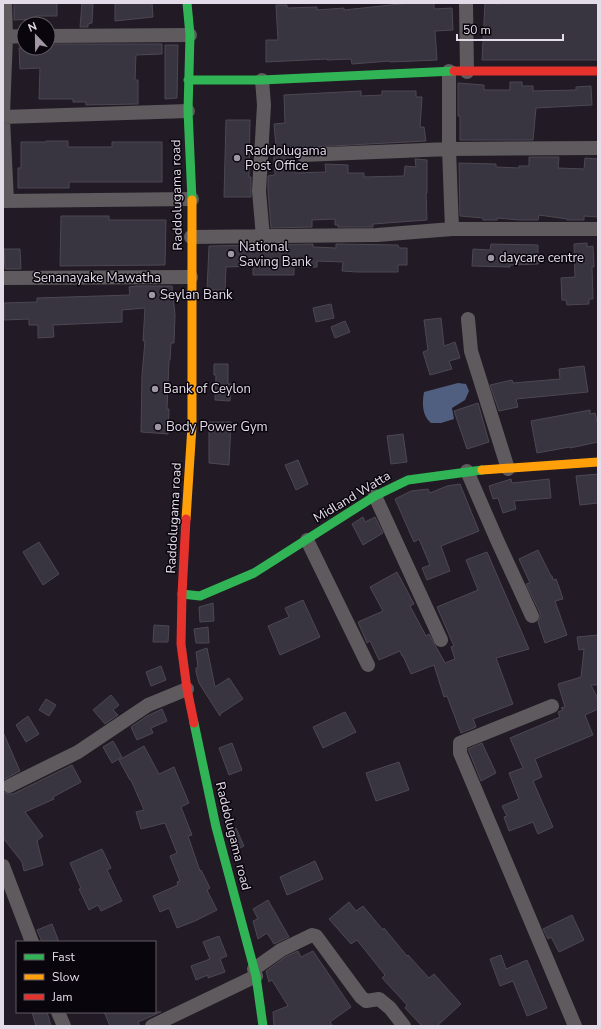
<svg xmlns="http://www.w3.org/2000/svg" width="601" height="1029" font-family="'Nunito Sans',sans-serif">
	<style>
		.water { fill: #505f80 }
		.building { fill: #393540; stroke: #4c4852 }
		.lines { fill: none; stroke-linecap: round; stroke-linejoin: round }
		.street { stroke: #5f5a5e; stroke-width: 14 }
		.fast { stroke: #30b455; stroke-width: 9 }
		.slow { stroke: #ff9f0a; stroke-width: 9 }
		.jam { stroke: #e5322d; stroke-width: 9 }
		.poi-dot { fill: #a097a4; stroke: #09050c; stroke-width: 1.5 }
		.labels { text-anchor: middle; dominant-baseline: central; stroke-width: 3; stroke-linejoin: round; paint-order: stroke }
		.poi-label { font-size: 13px; fill: #e4dbe9; stroke: #09050c; text-anchor: start }
		.street-label { font-size: 13px; fill: #e4dbe9; stroke: #09050c }
	</style>
	<rect width="100%" height="100%" fill="#221a25"/>
	<!-- water -->
	<path class="water" d="M458 383 466 384 469 391 465 400 452 408 454 419 441 423H431C422 416 422 403 424 392Z"/>
	<!-- building -->
	<path class="building" d="M14 3H57V16H36V19L14 20Z
		M82 3H93L92 23 88 24V27H80Z
		M115 3H152L153 17 115 21Z
		M409 3H434V9L452 8 453 30 435 31 437 60 390 62V61L352 64 351 59 327 60V59L266 62V40H278L276 5H287V8L317 7V10L344 8V10Z
		M485 3 500 4V3H598V60H482Z
		M49 44H162V54L136 55 135 80H138V104L86 105V102H73V99H39L40 68 20 69 19 48H49Z
		M165 45H178L177 98 165 99Z
		M510 82H522V86H533V91L576 90V87L591 86 592 105 536 108 533 140H460V116H458V83L484 85V90H510Z
		M361 91V96L382 95V91H416V97H422L420 127H424L426 141 293 148 295 173 326 172 325 164 348 165V173H364V177L404 176 405 166 416 167 415 159 427 160V193H426L427 220 373 224V227H338V225H335V219L312 220V227L271 228 268 191V176L275 175 273 147H276L274 124 285 123 284 95Z
		M226 120H250L249 177H251V197H224Z
		M46 141H68V147H112V142H162V182H69V188H18V168H21V142H46Z
		M529 157H559L558 168 584 169 585 158 598 159V217L584 216V220H567V219L539 215 538 220H519L497 218V220H483V218L460 216 459 163 496 164V167L519 168V166H529Z
		M61 216H109V220H166L165 265 60 266Z
		M587 243V247L593 246 594 267H592L593 299H589V304L567 305 566 300H562L561 278 575 277 574 244Z
		M313 244V247L336 248V244L398 245 399 248H407V265H398V272H357L342 271 343 262 317 261V267H294V275H253V266L226 267 225 290H207L209 246Z
		M491 244 538 245V264L510 265V267L472 266 473 249 490 250Z
		M4 249H20L21 269H5Z
		M137 286H172L175 315 174 343H171L170 360H169L167 409H169L168 434 141 432 142 375 145 341H143L145 308 122 310V322L53 325 54 337 38 338V325H29V319L4 320V303L37 302V298L130 295 129 287Z
		M331 304 334 318 316 322 313 308Z
		M441 318 444 346 455 342 460 358 449 361 452 369 430 375 423 352 428 350 424 320Z
		M345 321 350 332 335 338 331 327Z
		M214 364H228V384H231L230 401 215 400 216 375H214Z
		M584 366 588 392 516 399 518 407 499 411 490 385 512 380 513 383 560 379 559 369Z
		M478 403 489 442 467 449 454 411Z
		M590 410V414L595 413 598 425V442L570 448V447L537 453 531 421Z
		M209 422H231L229 465 209 463Z
		M403 434 407 462 391 464 387 436Z
		M298 460 308 484 296 490 285 465Z
		M598 474V503L580 505 576 476Z
		M511 479 512 483 549 479 551 498 514 501 516 509 503 513 498 498 493 499 489 486Z
		M460 484 479 531 441 546 450 571 427 580 422 568 430 565 419 539 414 542 395 499 411 491 428 489 430 493 447 486Z
		M363 517 365 522 375 517 383 533 363 545 352 524Z
		M39 542 59 574 43 585 23 552Z
		M538 550 551 576H552L553 580 556 579 559 587 563 599 555 601 567 635 545 643 538 622 540 617V613L526 584 530 583 519 559Z
		M487 552 529 649 496 658 513 704 473 719 476 727 461 733 447 696 444 697 434 665 411 674 403 656H402L400 651 379 660 370 641 367 643 358 622 383 611 370 587 397 572 414 604 410 606 426 636 429 634 445 663 455 659 451 647 454 646 437 607 478 590 466 560Z
		M303 600 320 637 280 655 268 626 289 617 285 608Z
		M213 603 214 621 200 622 199 607Z
		M154 625 169 626 168 642H153Z
		M208 627 209 643H196L194 629Z
		M598 635V685H591L598 699V709L585 715 593 735 535 759 542 777 533 781 553 827 538 834 533 822 509 831 504 817 507 816 502 806 519 799 509 773 523 768 510 738 560 717 558 712 563 710 561 708 565 707 558 684 581 677 584 649 579 650 577 637Z
		M207 648 215 687 229 678 243 699 220 714V716L199 683 196 672V668L198 667 196 652Z
		M161 666 166 680 151 686 146 672Z
		M111 695 119 705 113 710 118 715 105 724 93 710Z
		M46 699 56 705 49 716 39 710Z
		M162 709 167 721 151 728 153 733 137 740 131 727 147 716Z
		M345 712 356 732 323 748 313 727Z
		M28 716 39 734 26 742 16 725Z
		M3 732 20 771 3 780Z
		M113 741 122 757 112 763 103 747Z
		M232 743 242 770 229 775 219 748Z
		M482 743 496 773 481 781 468 749Z
		M144 746 159 774 174 767 189 803 181 807 192 835 188 836 200 871 201 870 210 888 207 890 217 910 195 921 177 928 169 908 160 912 153 896 178 885 177 882 180 881 170 856 177 853 165 823 141 829 136 812 144 810 131 780H130L119 760Z
		M399 762 409 790 376 801 366 773Z
		M72 765 81 782 53 797 54 799 25 812 43 836 37 841 43 865 24 871 22 862 3 838V792L8 794H13Z
		M236 828 244 846 234 851 229 832Z
		M102 849 111 868 107 870 122 901 101 911 98 905 89 910 79 889 81 888 70 863Z
		M315 861 323 879 287 895 280 877Z
		M268 900 289 937 274 944 267 933 258 939 253 921 258 919 253 909Z
		M349 902 356 911 363 906 383 930 384 928 407 956 408 955 429 978 434 974 461 1004 437 1026H422L405 1008 407 1005 382 978 385 975 357 940 351 944 329 919Z
		M572 915 584 940 559 952 551 937 548 939 543 929Z
		M52 924 59 942H42L37 930Z
		M219 936 227 956 220 959 225 972 208 978V975L196 980 191 966 210 959 203 942Z
		M298 951 301 957 313 951 351 1007 330 1022 333 1026H274L273 1012 288 1006 272 980 269 982 266 971 285 957Z
		M501 955 506 969 527 960 547 1008 527 1016 513 981 500 986 490 959Z
		M32 1012H47L51 1026H36Z
		M104 1012H161L138 1022 140 1026H110Z"/>
	<g class="lines">
		<!-- street -->
		<path class="street" d="M466 3 467 72
			M48 36 190 35
			M3 37 24 36
			M449 71V149L452 229
			M262 80 264 105 259 191 263 237
			M3 114 6 37 5 3
			M3 117 188 111
			M3 119 7 201
			M303 155 449 149 598 148
			M3 201 192 199
			M191 237 377 235 452 229H598
			M3 278 191 277
			M468 319 471 351 508 469
			M467 471 497 540 532 616
			M375 496 441 640
			M307 540 368 665
			M552 706 460 743V753L575 1026
			M9 786 78 752 148 705 187 689
			M3 866 32 942
			M254 969 281 950 312 935 316 936 361 997 366 1001 379 999 390 1008 404 1026
			M58 1012 64 1026
			M152 1026 256 976"/>
		<!-- fast -->
		<path class="fast" d="M187 3 190 35 188 111 192 200
			M188 80H262L454 71
			M182 594 200 596 254 573 375 496 408 480 482 470
			M194 723 216 827 256 976 263 1026"/>
		<!-- slow -->
		<path class="slow" d="M482 470 598 462
			M186 519 192 426V200"/>
		<!-- jam -->
		<path class="jam" d="M454 71H598
			M186 519 182 594 181 644 187 689 194 723"/>
	</g>
	<!-- markers -->
	<g class="poi-dot">
		<circle cx="237" cy="158" r="4"/>
		<circle cx="231" cy="254" r="4"/>
		<circle cx="491" cy="258" r="4"/>
		<circle cx="152" cy="295" r="4"/>
		<circle cx="155" cy="389" r="4"/>
		<circle cx="158" cy="427" r="4"/>
	</g>
	<g class="labels">
		<!-- poi labels -->
		<g class="poi-label">
			<text x="245" y="151">Raddolugama<tspan x="245" dy="15">Post Office</tspan></text>
			<text x="239" y="247">National<tspan x="239" dy="15">Saving Bank</tspan></text>
			<text x="499" y="258">daycare centre</text>
			<text x="160" y="295">Seylan Bank</text>
			<text x="163" y="389">Bank of Ceylon</text>
			<text x="166" y="427">Body Power Gym</text>
		</g>
		<!-- street labels -->
		<g class="street-label">
			<text transform="translate(177 195) rotate(-91)">Raddolugama road</text>
			<text x="97" y="278">Senanayake Mawatha</text>
			<text transform="translate(352 497) rotate(-31)">Midland Watta</text>
			<text transform="translate(174 518) rotate(-87)">Raddolugama road</text>
			<text transform="translate(233 836) rotate(76)">Raddolugama road</text>
		</g>
	</g>
	<!-- border -->
	<rect width="601" height="1029" fill="none" stroke="#e4dbe9" stroke-width="8"/>
	<!-- legend -->
	<rect x="16" y="941" width="140" height="72" fill="#09050c" stroke="#615b64"/>
	<rect x="24" y="954" width="20" height="6" fill="#30b455" stroke="#615b64"/>
	<text x="52" y="961" font-size="12" fill="#e4dbe9">Fast</text>
	<rect x="24" y="974" width="20" height="6" fill="#ff9f0a" stroke="#615b64"/>
	<text x="52" y="981" font-size="12" fill="#e4dbe9">Slow</text>
	<rect x="24" y="994" width="20" height="6" fill="#e5322d" stroke="#615b64"/>
	<text x="52" y="1001" font-size="12" fill="#e4dbe9">Jam</text>
	<!-- north arrow -->
	<g transform="translate(36 36) rotate(338)"><circle r="19" fill="#09050c" stroke="#615b64"/>
	<path d="M0-3L7 15L0 10L-7 15Z" fill="#a097a4"/>
	<text y="-6" font-size="11" font-weight="bold" text-anchor="middle" fill="#e4dbe9">N</text>
	</g>
	<!-- scale -->
	<path d="M457 34v6h106v-6" fill="none" stroke="#e4dbe9" stroke-width="2"/>
	<text x="463" y="34" font-size="12" fill="#e4dbe9" stroke="#09050c" stroke-width="3" paint-order="stroke">50 m</text>
</svg>
